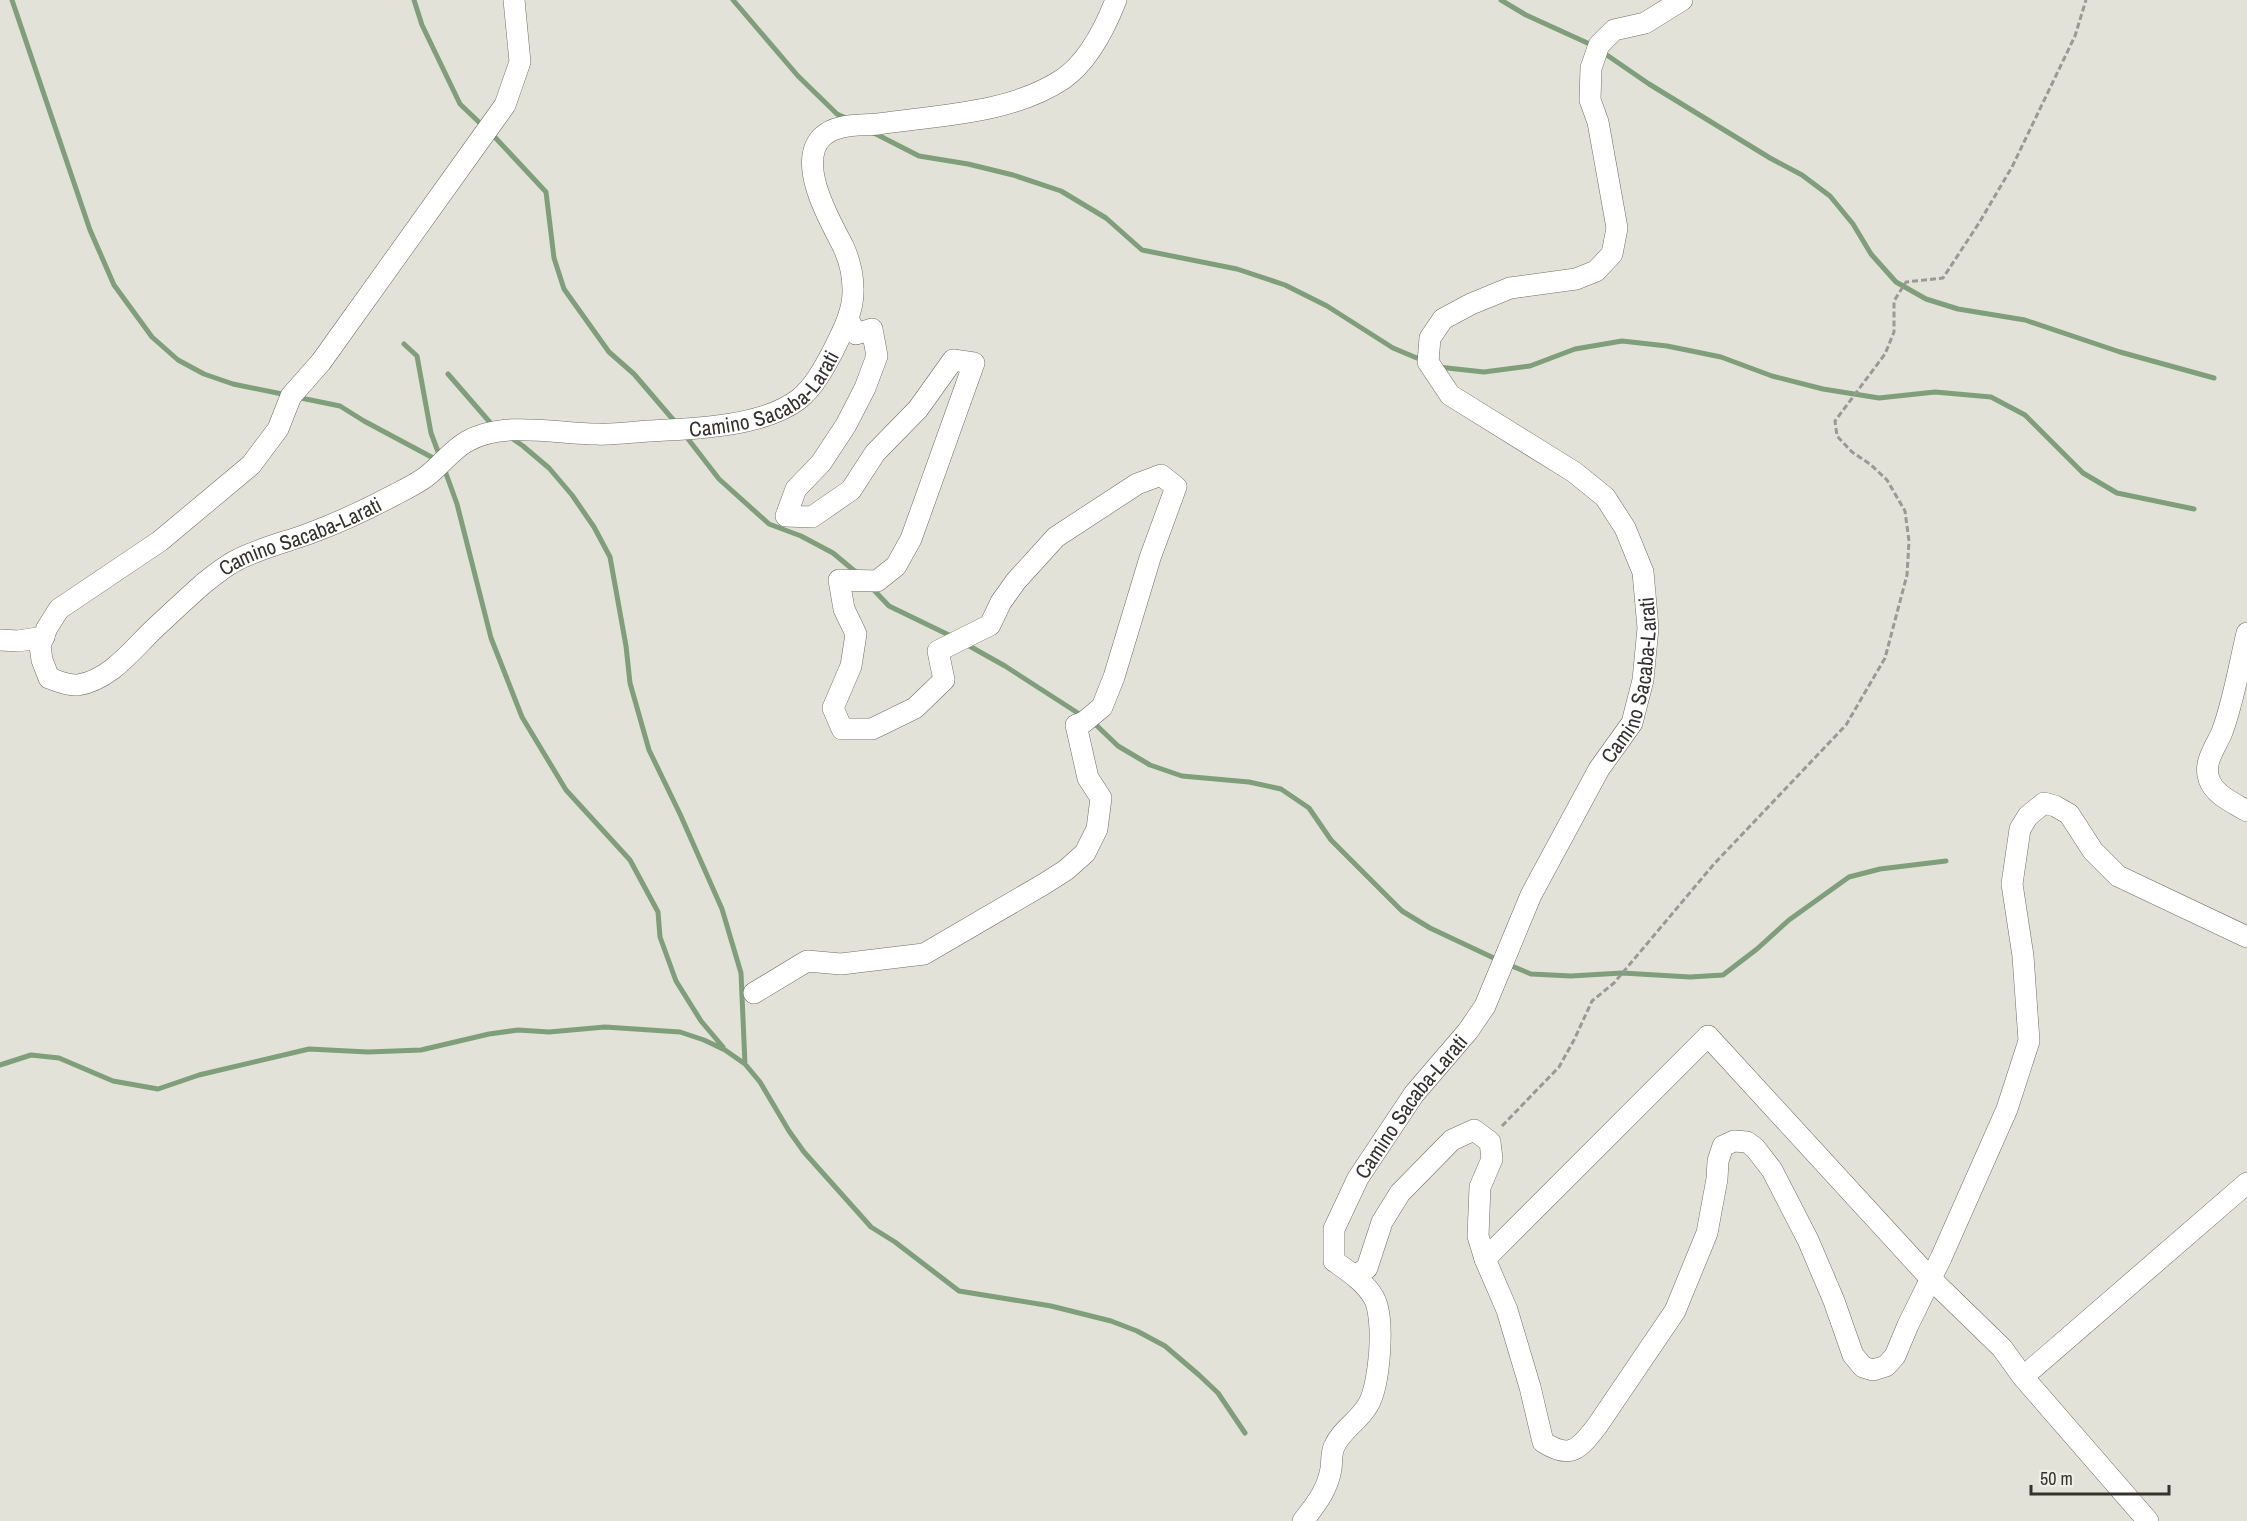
<svg xmlns="http://www.w3.org/2000/svg" width="2247" height="1521" font-family="'Archivo Narrow',sans-serif">
	<style>
		.lines { fill: none; stroke-linecap: round; stroke-linejoin: round }
		.stream { stroke: #7f9f7a; stroke-width: 5 }
		.minor-casing { stroke: #6f6f66; stroke-width: 22 }
		.path { stroke: #9a9993; stroke-width: 3; stroke-dasharray: 6 3; stroke-linecap: butt }
		.minor { stroke: #fff; stroke-width: 21 }
		.labels { text-anchor: middle; dominant-baseline: central; stroke-width: 5; stroke-linejoin: round; paint-order: stroke }
		.street-label { font-size: 21px; fill: #33322f; stroke: #f0efe6 }
	</style>
	<rect width="100%" height="100%" fill="#e3e2d9"/>
	<g class="lines">
		<!-- stream -->
		<path class="stream" d="M12 0 90 230 114 285 152 337 178 360 204 374 233 384 287 395
			M414 0 422 25 460 104 483 126
			M733 0 798 76 837 114 848 119
			M1501 0 1526 15 1594 46
			M1601 51 1649 84 1770 158 1802 175 1830 196 1853 224 1871 254 1896 282 1926 299 1958 309 2025 320 2120 352 2214 378
			M490 132 546 192 554 258 564 289 609 352 634 374 676 423
			M872 132 919 156 968 164 1013 175 1061 191 1106 218 1142 250 1237 269 1285 285 1327 306 1393 348 1424 361
			M404 344 417 356 431 433 440 457
			M1438 367 1484 372 1530 366 1575 349 1622 341 1667 346 1721 357 1772 376 1823 389 1879 398 1935 392 1991 397 2025 415 2083 473 2117 493 2194 509
			M448 374 494 427
			M296 397 340 406 364 421 437 460
			M685 435 719 479 769 524 801 536 833 553 857 573
			M510 437 523 446 549 468 572 495 594 527 610 557 626 646 630 683 649 750 680 814 722 909 741 973 745 1064
			M444 468 457 504 491 638 522 717 566 790 630 860 658 912 660 937 676 981 701 1021 723 1047
			M870 586 889 606 953 637
			M964 643 1005 666 1084 717
			M1092 721 1118 746 1150 765 1182 776 1249 782 1281 789 1309 808 1331 840 1402 911 1430 928 1498 960
			M1507 964 1531 974 1571 976 1622 973 1690 977 1723 975 1757 949 1789 920 1849 877 1880 869 1946 861
			M0 1065 31 1055 59 1058 113 1081 158 1089 199 1075 309 1049 368 1052 421 1050 489 1034 518 1030 549 1032 605 1027 680 1032 704 1040 725 1050 745 1064 760 1082 789 1131 804 1152 871 1227 895 1242 959 1291 1051 1306 1111 1321 1137 1331 1165 1346 1199 1375 1218 1393 1245 1433"/>
		<!-- minor casing -->
		<g class="minor-casing">
			<g id="minor">
				<path id="s1" d="M514 0 520 62 505 105 321 362 291 396 278 429 251 465 160 541 59 609 47 628 40 646 42 660 49 678C58 681 68 686 78 685 110 680 132 650 154 629 170 614 186 599 203 584 213 576 226 565 239 559 261 548 286 542 308 534 338 523 368 509 396 494 406 489 418 483 427 476 441 465 452 450 466 442 502 420 558 434 597 434 614 435 632 432 649 431 692 429 763 427 799 399 814 387 824 368 833 351 842 333 854 311 853 289 853 275 849 259 843 246 830 221 796 163 822 137 836 123 860 126 878 124 939 115 1010 114 1063 79 1089 61 1105 28 1116 0"/>
				<path d="M2247 633C2239 666 2234 700 2222 732 2216 747 2203 762 2209 779 2214 795 2234 803 2247 811"/>
				<path d="M0 640 18 641 44 637"/>
				<path d="M754 993 807 961 841 964 924 954 1044 884 1066 870 1085 853 1097 829 1101 798 1088 778 1076 725 1084 722 1102 707 1114 677 1150 558 1176 487 1161 475 1137 484 1056 537 1016 581 1001 602 990 625 938 651 944 680 915 708 872 729H842L833 708 851 666 856 634 844 609 839 580 877 581 896 566 911 539 974 363 953 360 918 409 875 453 851 490 812 517 786 516 796 489 821 463 846 425 865 388 877 356 872 329 856 334 848 319"/>
				<path d="M1485 1259 1708 1036 1931 1279 2002 1348 2023 1377 2148 1521"/>
				<path d="M1355 1276 1367 1268 1382 1222 1400 1193 1452 1140 1474 1130 1490 1142 1492 1159 1480 1187 1478 1236 1485 1259 1507 1310 1530 1387 1543 1442C1571 1460 1579 1449 1597 1426L1675 1311 1707 1233 1717 1179 1718 1161 1723 1146 1734 1141 1747 1142 1755 1148 1772 1170 1808 1240 1834 1301 1853 1355 1863 1367 1873 1370 1886 1366 1895 1356 1908 1325 1941 1258 2007 1109 2029 1041 2023 956 2012 884 2020 829 2028 816 2044 803 2055 806 2069 814 2093 851 2118 876 2247 937"/>
				<path d="M2023 1377 2247 1183"/>
				<path id="s2" d="M1303 1521C1316 1504 1327 1491 1331 1469 1332 1462 1331 1454 1334 1447 1341 1430 1359 1421 1368 1405 1380 1385 1385 1318 1374 1298 1365 1282 1348 1271 1334 1261V1229L1358 1178 1414 1094 1468 1031 1485 1006 1531 895 1599 769 1632 723 1643 680 1648 628 1643 572 1625 528 1605 497 1574 472 1450 395 1428 362 1430 338 1443 319 1471 304 1510 288 1576 279 1596 271 1612 254 1617 228 1598 122 1590 100 1591 68 1599 45 1614 30 1645 23 1682 0"/>
			</g>
		</g>
		<!-- path -->
		<path class="path" d="M1502 1126 1559 1067 1574 1040 1592 1001 1614 983 1714 864 1846 725 1885 658 1907 575 1909 541 1905 511 1887 480 1870 464 1852 452 1837 436 1835 421 1885 354 1894 332V301L1906 282 1943 278 1979 223 2012 167 2075 36 2086 0"/>
		<!-- minor -->
		<use href="#minor" class="minor"/>
	</g>
	<g class="labels">
		<!-- street labels -->
		<g class="street-label">
			<text stroke="none"><textPath href="#s1" startOffset="1672">Camino Sacaba-Larati</textPath></text>
			<text stroke="none"><textPath href="#s1" startOffset="1167">Camino Sacaba-Larati</textPath></text>
			<text stroke="none"><textPath href="#s2" startOffset="964">Camino Sacaba-Larati</textPath></text>
			<text stroke="none"><textPath href="#s2" startOffset="478">Camino Sacaba-Larati</textPath></text>
		</g>
	</g>
	<!-- scale -->
	<path d="M2031 1485v9h138v-9" fill="none" stroke="#33322f" stroke-width="3"/>
	<text x="2040" y="1485" font-size="18" fill="#33322f" stroke="#f0efe6" stroke-width="4.5" paint-order="stroke">50 m</text>
</svg>
